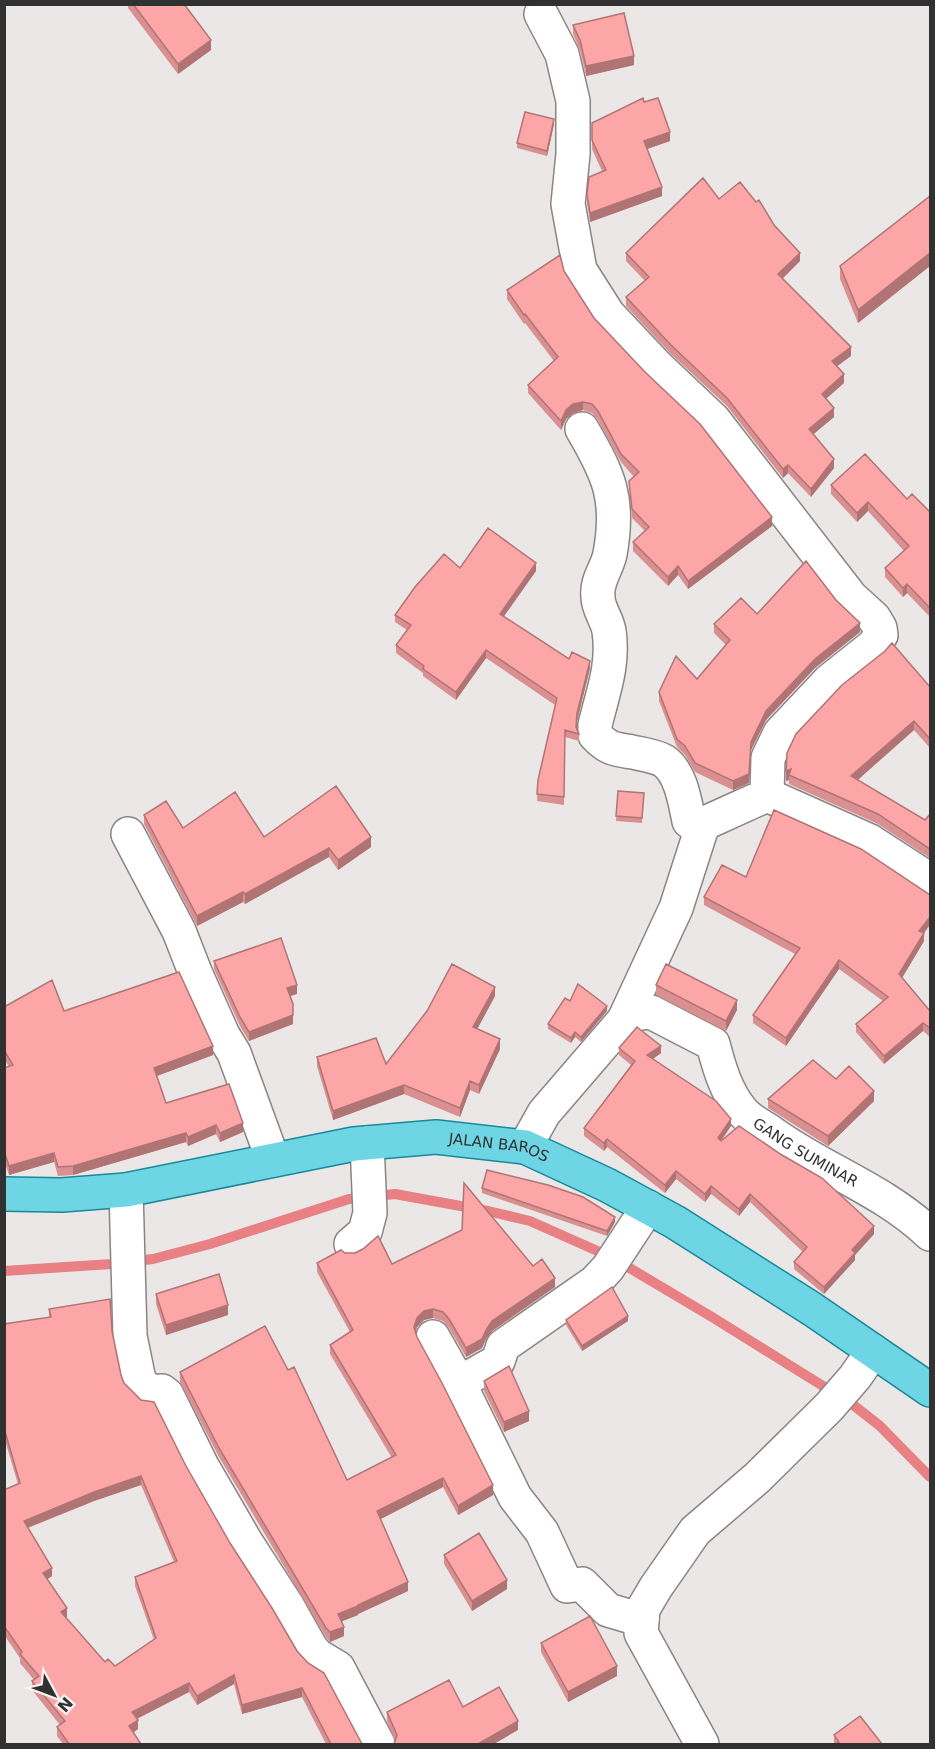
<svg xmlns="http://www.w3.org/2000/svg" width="935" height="1749" font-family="'DejaVu Sans',sans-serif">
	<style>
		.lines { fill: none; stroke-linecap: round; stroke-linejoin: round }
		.stream { stroke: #e98083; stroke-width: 10 }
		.minor-casing { stroke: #898585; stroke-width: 36 }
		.major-casing { stroke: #19899a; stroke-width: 36 }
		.minor { stroke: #fff; stroke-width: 33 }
		.major { stroke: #6dd5e4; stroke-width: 33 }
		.wall { fill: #da8f90; fill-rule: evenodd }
		.shaded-wall { fill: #b17475 }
		.building { fill: #fda6a7; stroke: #b17475; stroke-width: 1.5; fill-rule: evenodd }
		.labels { text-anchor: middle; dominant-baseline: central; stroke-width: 4.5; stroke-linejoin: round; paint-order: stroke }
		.street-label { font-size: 15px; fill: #323131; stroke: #f8f4f4 }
	</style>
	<rect width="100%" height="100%" fill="#ebe7e6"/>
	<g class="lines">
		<!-- stream -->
		<path class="stream" d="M4 1271 112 1264 153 1259 210 1244 349 1199 395 1194 488 1211 530 1221 611 1257 712 1317 852 1404 880 1426 930 1477"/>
		<!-- minor casing -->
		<g class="minor-casing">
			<g id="minor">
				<path d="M541 14 562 54 573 101V154L568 204 580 270 608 314 658 367 714 420 851 597 874 618 880 628 881 635 873 646 829 681 780 733 768 758 767 795 703 824 694 825 689 821C685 802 681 773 664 761 656 756 641 754 632 752 614 749 608 749 595 735V725C603 692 614 665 609 631 607 619 598 609 598 597 596 580 607 569 610 554 620 499 609 475 582 429"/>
				<path d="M767 795 870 841 930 880"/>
				<path d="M128 834 179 931 195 972 223 1035 234 1053 273 1160"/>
				<path id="s1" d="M624 1020 640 1013 651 1012 713 1044C719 1067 726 1092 742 1111 749 1120 762 1126 772 1133 823 1170 884 1190 930 1234"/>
				<path d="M525 1147 544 1113 624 1020 676 908 703 824"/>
				<path d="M126 1190 130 1336 139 1380 149 1392 162 1391 167 1395 202 1466 246 1542 288 1607 311 1648 318 1656 338 1668 378 1744"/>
				<path d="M351 1244 365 1232 370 1213 367 1143"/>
				<path d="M433 1337 459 1383 515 1497 542 1532 567 1586 582 1584 608 1610 642 1620"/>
				<path d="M459 1383 498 1361 503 1346 595 1282 608 1268 648 1207"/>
				<path d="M702 1744 641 1633 643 1609 656 1587 695 1531 757 1478 829 1407 855 1377 873 1351"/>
			</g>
		</g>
		<!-- major casing -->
		<g class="major-casing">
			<g id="major">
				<path id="s2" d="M4 1194 62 1195 126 1190 354 1144 436 1137 525 1147 607 1185 675 1222 812 1309 930 1390"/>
			</g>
		</g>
		<!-- minor -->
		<use href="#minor" class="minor"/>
		<!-- major -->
		<use href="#major" class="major"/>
	</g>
	<!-- wall -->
	<path class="wall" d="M128 4H184L211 50 178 74 128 8Z
		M573 25 634 65 586 76 580 50 573 34Z
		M644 102 670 141 647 149 662 196 590 222 587 203V194L602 171 592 149V123Z
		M554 124 547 156 517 148V143Z
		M930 196V266L858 323 840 279V266Z
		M719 199 774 225 800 261 782 279 851 356 836 366 844 383 826 399 834 417 813 434 834 468 811 497 788 473 783 478 727 406 671 354 626 306V297L645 281 626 261V253Z
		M564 271 594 318 772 526 688 589 678 575 668 586 633 551V542L645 531 632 518 629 481 634 477 621 462 598 420 592 413 583 410 573 413 566 419 561 430 528 393V385L554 361 525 323 524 324 507 299V290Z
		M831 485 907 499 930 512V617L907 593 903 597 885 577V568L904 551 868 511 857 522 831 494Z
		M460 568 536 571 503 616 569 659 590 668 577 721V728L579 734V741L565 737 564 805 537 801 538 780 555 705 486 658 456 700 423 676V673L396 653V645L407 630 395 622V615Z
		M757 614 860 632 815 668 766 720 751 750 749 783 733 790 695 772 685 755 677 747 659 701V692L697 679 726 645 714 633V624Z
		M930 687V748L914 730 857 780 925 820 930 814V858L878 824 789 784V780L786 781 787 753Z
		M618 791 644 798 642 823 616 821Z
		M144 815 183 828 264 837 371 847 338 870 329 857 245 904 243 902 197 926 144 824Z
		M746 877 924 933V941L902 978 930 1011V1037L923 1031 884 1064 856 1032V1024L883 1001 839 969 786 1046 753 1023V1015L795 954 704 905V897Z
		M214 961 297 994 290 996 293 1024 249 1041 240 1026 214 969Z
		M656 985 737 1010 726 1031 656 995Z
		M495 996 477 1029 500 1049 479 1094 470 1090 460 1117 404 1094 333 1120 317 1066V1057L386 1064Z
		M570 1001 607 1011 581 1042 575 1037 571 1043 548 1029V1024Z
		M4 1007 64 1011 213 1055 157 1076 166 1103 243 1132 220 1142 216 1134 188 1146 186 1142 73 1175 58 1176 54 1162 9 1175 4 1160V1068L9 1067 4 1059Z
		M619 1048 661 1053 653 1059 731 1126 721 1141 874 1234 855 1255V1260L824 1294 794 1269V1262L803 1252 750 1202 739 1216 711 1194 705 1202 676 1179 665 1193 607 1147 604 1151 584 1136V1128L631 1065 619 1055Z
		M836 1079 874 1101 828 1146 768 1108V1099Z
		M482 1188 615 1222 607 1236 482 1193Z
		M345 1253 392 1264 533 1266 555 1287 492 1331 486 1339 482 1348 466 1357 449 1328 443 1321 433 1318 424 1320 417 1327 416 1332 417 1337 493 1495 458 1515 443 1487 380 1519 408 1591 358 1614V1615L341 1621 344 1636 330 1642 326 1637 219 1457 180 1382V1372L347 1480 392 1458 330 1354V1345L350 1332 317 1272V1263Z
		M156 1294 228 1315 166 1335 156 1304Z
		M49 1309 112 1331 121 1375 124 1383 186 1466 230 1543 297 1651 362 1744H326L302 1697 242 1714 234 1684 197 1705 189 1692 137 1719 138 1729 133 1733 141 1744H63L57 1736V1727L60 1725 32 1690V1681L34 1680 20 1663V1658L4 1635V1490L18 1484 4 1437V1324L49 1317ZM141 1485 174 1562 135 1577V1586L154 1640 115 1666 105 1662 66 1617H67L47 1579 52 1576 28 1528 94 1501Z
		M566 1320 628 1321 582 1351 566 1325Z
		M484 1381 529 1421 504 1432 484 1391Z
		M444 1555 507 1589 472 1611 444 1564Z
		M541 1643 617 1676 568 1702 541 1652Z
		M463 1707 518 1730 395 1741 387 1721V1712Z
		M834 1735 882 1744H834Z"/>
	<!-- shaded-wall -->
	<path class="shaded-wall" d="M211 40V50L178 74V64Z
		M634 56V65L586 76V66Z
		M554 119V124L547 156V151Z
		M670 132V141L644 150V141Z
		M662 187V196L590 222V213Z
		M800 253V261L778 283V274Z
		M930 253V266L858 323V310Z
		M851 347V356L832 370V361Z
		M844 374V383L822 402V394Z
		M583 402V410L573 413 566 419 561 430V421L566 410 573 404Z
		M834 408V417L809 438V429Z
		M834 459V468L811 497V489Z
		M788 465V473L783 478V469Z
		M868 502V511L857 522V513Z
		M772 517V526L688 589V581Z
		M536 563V571L500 622V614Z
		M678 566V575L668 586V577Z
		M907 584V593L903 597V588Z
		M860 623V632L815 668 766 720 751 750 749 783 733 790V781L751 742 766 711 815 659Z
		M486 650V658L456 700V692Z
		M590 661V668L577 721 576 735 577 713Z
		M914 721V730L851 786V776Z
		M791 769 789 775V780L786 781V771Z
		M371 837V847L338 870V860Z
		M329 848V857L245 904V894Z
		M243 892V902L197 926V916Z
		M930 917V925L924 933V941L899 983V974L919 931Z
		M839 960V969L786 1046V1038Z
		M297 985V994L287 997V988Z
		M495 987V996L473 1037V1027Z
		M737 1000V1010L726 1031V1021Z
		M607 1006V1011L581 1042V1037Z
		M293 1015V1024L249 1041V1032Z
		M923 1023V1031L884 1064V1056Z
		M575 1032V1037L571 1043V1038Z
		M500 1039V1049L479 1094V1085Z
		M213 1046V1055L154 1077V1068Z
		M661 1046V1053L647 1063V1055Z
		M470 1081V1090L460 1117V1108Z
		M404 1085V1094L333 1120V1111Z
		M874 1091V1101L828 1146V1136Z
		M731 1119V1126L718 1145V1138Z
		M243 1123V1132L220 1142V1133Z
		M216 1125V1134L188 1146V1137Z
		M186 1133V1142L73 1175V1166Z
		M607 1139V1147L604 1151V1143Z
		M54 1153V1162L9 1175V1166Z
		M676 1171V1179L665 1193V1185Z
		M711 1186V1194L705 1202V1194Z
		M750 1194V1202L739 1216V1209Z
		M615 1217V1222L607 1236V1231Z
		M874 1226V1234L855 1255V1260L824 1294V1287L852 1250Z
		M555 1278V1287L492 1331 486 1339 482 1348 466 1357V1348L486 1330 492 1321Z
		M228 1305V1315L166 1335V1325Z
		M433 1309V1318L424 1320 417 1327 414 1336V1327L417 1318 424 1311Z
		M628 1316V1321L582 1351V1346Z
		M529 1411V1421L504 1432V1422Z
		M141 1476V1485L94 1501 24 1529V1521L94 1492Z
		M443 1478V1487L377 1521V1511Z
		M493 1485V1495L458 1515V1506Z
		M52 1568V1576L43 1582V1573Z
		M507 1580V1589L472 1611V1601Z
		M408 1582V1591L358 1614V1615L338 1623V1614Z
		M67 1608V1617L61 1621V1612Z
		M344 1627V1636L330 1642V1632Z
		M617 1666V1676L568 1702V1692Z
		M234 1675V1684L197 1705V1696Z
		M189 1683V1692L132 1721V1712Z
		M302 1688V1697L242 1714V1705Z
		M138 1720V1729L129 1735V1726Z
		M518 1721V1730L494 1744H478Z"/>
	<!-- building -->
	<path class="building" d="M133 4H184L211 40 178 64Z
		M624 13 634 56 586 66 580 40 573 25Z
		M643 98 644 102 658 98 670 132 644 141 662 187 590 213 587 194 589 177 606 170 592 140V123Z
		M525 112 554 119 547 151 517 143Z
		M703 178 719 199 740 182 756 202 759 200 774 225 800 253 778 274 851 347 832 361 844 374 822 394 834 408 809 429 834 459 811 489 788 465 783 469 727 398 671 345 626 297 649 277 626 253Z
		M930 196V253L858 310 840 266Z
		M560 255 564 271 594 318 645 372 700 424 772 517 688 581 678 566 668 577 633 542 649 527 632 509 629 481 639 472 621 454 598 411 592 404 583 402 573 404 566 410 561 421 528 385 558 357 525 314 524 315 507 290Z
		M865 454 907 499 912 494 930 512V608L907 584 903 588 885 568 909 546 868 502 857 513 831 485Z
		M488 528 536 563 500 614 569 659 572 652 590 661 577 713 576 727 579 734 565 730 564 797 537 794 538 780 557 698 486 650 456 692 423 669 424 666 396 645 411 625 395 615 415 587 444 554 460 568Z
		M806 561 836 600 860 623 815 659 766 711 751 742 749 774 733 781 695 763 685 746 677 739 659 692 676 656 697 679 730 640 714 624 741 598 757 614Z
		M892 643 930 687V739L914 721 851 776 925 820 930 814V849L878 814 789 775 791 769 786 771 787 753 796 734 842 685 885 651Z
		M336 786 371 837 338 860 329 848 245 894 243 892 197 916 144 815 166 801 183 828 235 792 264 837Z
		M618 791 644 793 642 818 616 816Z
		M774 810 861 849 930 895V917L919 931 924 933 899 974 930 1011V1028L923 1023 884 1056 856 1024 888 997 839 960 786 1038 753 1015 800 948 704 897 722 865 746 877Z
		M281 938 297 985 287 988 293 1004V1015L249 1032 240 1017 214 961Z
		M452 964 495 987 473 1027 500 1039 479 1085 470 1081 460 1108 404 1085 333 1111 317 1057 376 1038 386 1064 427 1011Z
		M666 964 737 1000 726 1021 656 985Z
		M179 972 213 1046 154 1068 166 1103 229 1084 243 1123 220 1133 216 1125 188 1137 186 1133 73 1166 58 1167 54 1153 9 1166 4 1151V1068L13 1065 4 1050V1007L52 980 64 1011Z
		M578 984 607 1006 581 1037 575 1032 571 1038 548 1024 565 998 570 1001Z
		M637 1027 661 1046 647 1055 716 1101 731 1119 718 1138 721 1141 739 1126 782 1155 822 1178 874 1226 852 1250 855 1253 824 1287 794 1262 807 1247 750 1194 739 1209 711 1186 705 1194 676 1171 665 1185 607 1139 604 1143 584 1128 635 1061 619 1048Z
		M813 1060 836 1079 849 1066 874 1091 828 1136 768 1099Z
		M487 1170 548 1185 583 1197 615 1217 607 1231 482 1188Z
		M464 1183 533 1266 542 1259 555 1278 492 1321 486 1330 482 1339 466 1348 449 1319 443 1312 433 1309 424 1311 417 1318 414 1327 417 1337 442 1383 493 1485 458 1506 443 1478 377 1511 408 1582 358 1605V1606L338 1614 344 1627 330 1632 326 1628 219 1448 180 1372 265 1326 288 1370 294 1367 347 1480 396 1455 330 1345 353 1330 317 1263 341 1250 345 1253H355L363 1249 378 1236 392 1264 462 1230Z
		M4 1209H5L4 1236Z
		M219 1274 228 1305 166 1325 156 1294Z
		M612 1287 628 1316 582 1346 566 1320Z
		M110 1299 112 1331 121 1375 124 1383 141 1400 154 1402 186 1466 230 1543 272 1608 297 1651 308 1663 324 1673 362 1744H331L302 1688 242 1705 234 1675 197 1696 189 1683 132 1712 138 1720 129 1726 141 1744H69L57 1727 65 1721 32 1681 39 1676 20 1654 22 1652 4 1626V1490L20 1483 4 1428V1324L51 1317 49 1309ZM141 1476 177 1561 135 1577 156 1638 115 1666 108 1659 105 1662 61 1612 67 1608 43 1573 52 1568 24 1521 94 1492Z
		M509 1366 529 1411 504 1422 484 1381Z
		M479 1533 507 1580 472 1601 444 1555Z
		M590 1616 617 1666 568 1692 541 1643Z
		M449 1680 463 1707 499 1687 518 1721 478 1744H394L397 1735 387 1712Z
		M860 1716 882 1744H836L839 1742 834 1735Z"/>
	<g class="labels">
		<!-- street labels -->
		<g class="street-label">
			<text stroke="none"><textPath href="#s2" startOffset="501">JALAN BAROS</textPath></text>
			<text stroke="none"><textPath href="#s1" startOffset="248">GANG SUMINAR</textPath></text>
		</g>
	</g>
	<!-- border -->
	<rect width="935" height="1749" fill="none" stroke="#323131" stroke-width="12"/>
	<!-- north arrow -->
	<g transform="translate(54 1695) rotate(131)" stroke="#f8f4f4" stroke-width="4.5" paint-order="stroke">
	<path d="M0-4.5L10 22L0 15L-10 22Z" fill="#323131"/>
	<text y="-9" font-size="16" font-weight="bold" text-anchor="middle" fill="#323131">N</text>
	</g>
</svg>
